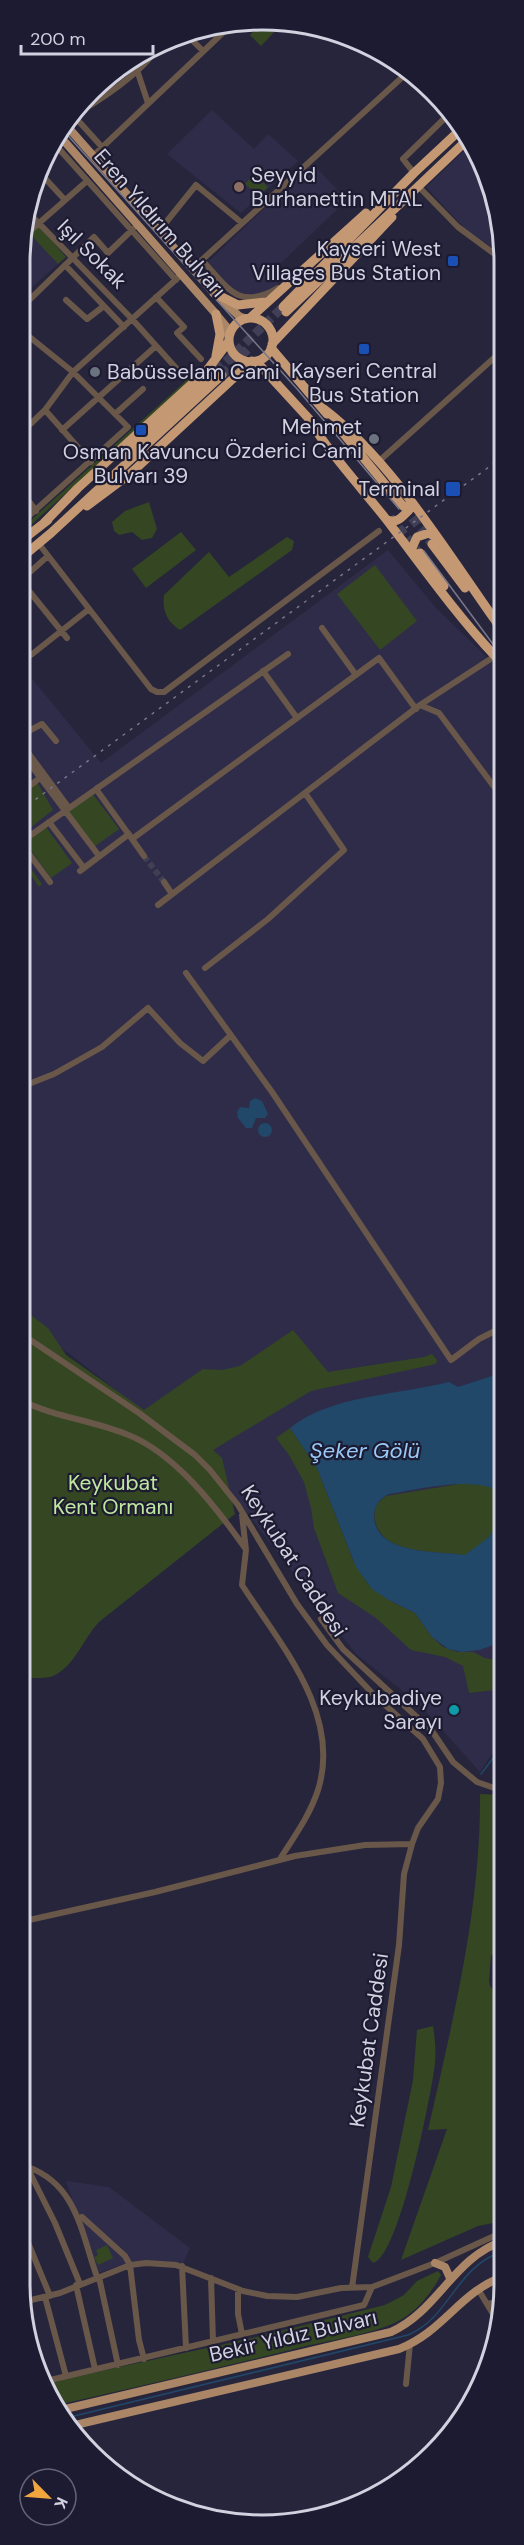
<svg xmlns="http://www.w3.org/2000/svg" width="524" height="2545" font-family="'DM Sans',sans-serif">
	<style>
		.built { fill: #2f2c49 }
		.green { fill: #344722 }
		.water { fill: #214769 }
		.lines { fill: none; stroke-linecap: round; stroke-linejoin: round }
		.stream { stroke: #214769; stroke-width: 1.5 }
		.minor-tunnel { stroke: #403f55; stroke-width: 6; stroke-dasharray: 6 3; stroke-linecap: butt }
		.highway-tunnel { stroke: #403f55; stroke-width: 9; stroke-dasharray: 9 4.5; stroke-linecap: butt }
		.minor { stroke: #695849; stroke-width: 6 }
		.major { stroke: #aa8667; stroke-width: 8 }
		.highway { stroke: #c39872; stroke-width: 9 }
		.tram { stroke: #78778a; stroke-width: 1.5 }
		.rail { stroke: #78778a; stroke-width: 1.5; stroke-dasharray: 3 6; stroke-linecap: butt }
		.education-dot { fill: #8d6e63; stroke: #1d1b31; stroke-width: 2 }
		.transit-dot { fill: #1a4fb4; stroke: #1d1b31; stroke-width: 2 }
		.worship-dot { fill: #6b7280; stroke: #1d1b31; stroke-width: 2 }
		.culture-dot { fill: #0f9aa8; stroke: #1d1b31; stroke-width: 2 }
		.labels { text-anchor: middle; dominant-baseline: central; stroke-width: 4.5; stroke-linejoin: round; paint-order: stroke }
		.poi-label { font-size: 21px; fill: #d1d1e0; stroke: #1d1b31; text-anchor: end }
		.street-label { font-size: 21px; fill: #d1d1e0; stroke: #1d1b31 }
		.park-label { font-size: 21px; fill: #c0e79f; stroke: #1d1b31 }
		.water-label { font-size: 22px; font-style: italic; fill: #99c9f7; stroke: #1d1b31 }
		.rim { fill: none; stroke: #d1d1e0; stroke-width: 3 }
	</style>
	<rect width="100%" height="100%" fill="#27253c"/>
	<!-- built -->
	<path class="built" d="M212 110 254 149 268 134 298 161 241 213 167 154Z
		M470 145 486 169 504 246V255L466 230 426 187Z
		M312 163 347 200 280 264 279 283 272 289 251 296 234 291 208 262Z
		M38 225 66 257 21 297 22 240Z
		M388 550 436 608 493 663 504 678 503 1737 480 1772 419 1704 356 1654 230 1491 193 1450 71 1355 20 1321 21 665 101 763Z
		M66 2181 109 2187 190 2248 183 2264 133 2261 98 2273Z"/>
	<!-- green -->
	<path class="green" d="M274 23 279 27 261 46 250 35 260 24Z
		M254 174 268 187 259 196 245 184Z
		M38 225 66 257 58 264 29 233Z
		M197 371 199 373 21 534V529Z
		M149 502 157 529 152 538 142 540 132 532 119 535 114 531 112 522 125 511Z
		M181 532 196 550 146 588 132 569Z
		M287 537 294 541 292 550 180 630C167 622 162 610 164 595L209 552 229 577Z
		M375 565 417 621 380 650 337 594Z
		M37 782 53 810 21 835V794Z
		M92 793 119 829 94 847 67 811Z
		M46 827 72 863 51 878 25 842Z
		M21 855 42 884 39 887 31 875 21 883Z
		M21 888 32 904 21 912Z
		M20 1312 32 1316 48 1328 66 1355 144 1410 203 1369 222 1370 240 1366 293 1330 328 1372 424 1357 432 1354 437 1360 436 1364 311 1391 213 1450 222 1458 235 1514 99 1622C83 1639 75 1666 53 1676 42 1680 30 1676 20 1680Z
		M290 1428 317 1468 353 1560 368 1584 392 1602 415 1613 432 1637 443 1647 457 1652H473L485 1658 503 1661V1689L469 1693 463 1666 445 1657 411 1650 376 1618 338 1593 314 1528 311 1508 304 1482 289 1455 276 1438Z
		M459 1484C470 1484 487 1482 496 1488 502 1493 503 1498 503 1505 503 1528 484 1544 465 1555 437 1551 381 1555 375 1520 373 1509 377 1502 386 1496Z
		M480 1794 503 1795V1837L494 1848 503 1875V1928L500 1945 491 1956 489 1981 490 1986 503 2002V2221L478 2226 401 2260 447 2129 428 2130C453 2020 481 1908 480 1794Z
		M433 2026C435 2038 436 2051 435 2063 432 2092 399 2258 373 2263L368 2257 391 2187 413 2080 417 2030Z
		M107 2245 113 2258 98 2265 94 2257 98 2255 96 2250Z
		M438 2271 441 2275C432 2292 419 2309 402 2319 378 2333 333 2340 306 2346 223 2367 140 2386 57 2405L44 2385 78 2376 248 2339 385 2305 404 2295 417 2281Z"/>
	<!-- water -->
	<path class="water" d="M255 1098 262 1101 268 1114 265 1118H256L252 1128H246L238 1118 237 1112 240 1107 249 1108 250 1101Z
		M258 1130a7 7 0 1 1 14 0a7 7 0 1 1-14 0Z
		M503 1367V1497C488 1472 415 1490 389 1494 380 1498 374 1506 374 1516 375 1555 437 1551 465 1555L489 1537 503 1514V1636L491 1646 479 1650 462 1652 448 1649 432 1637 415 1613 387 1599 372 1589 356 1567 317 1468 290 1428C331 1395 398 1395 449 1382L458 1387 495 1375V1369Z"/>
	<g class="lines">
		<!-- stream -->
		<path class="stream" d="M481 1774 503 1745
			M66 2418 408 2335C451 2317 454 2268 503 2251"/>
		<!-- minor-tunnel -->
		<path class="minor-tunnel" d="M144 856 164 882"/>
		<!-- highway-tunnel -->
		<path class="highway-tunnel" d="M216 371 283 307
			M222 375 250 347
			M404 507 432 544
			M390 517 417 550"/>
		<!-- minor -->
		<path class="minor" d="M186 34 203 51
			M137 70 148 103
			M76 114C100 100 143 72 157 48
			M74 116 102 147
			M52 141 176 280
			M93 156 230 26
			M414 173 403 159 449 114
			M41 174 65 200
			M418 186 458 227 504 261
			M28 212 132 319 185 378
			M159 231 196 185 242 223
			M22 238 87 181
			M202 260C228 288 238 311 278 288
			M65 265 124 327
			M192 269 408 72
			M156 297 184 327 177 333 201 359
			M66 300 87 319 104 306
			M21 308 94 237 108 253 133 229
			M45 410 91 462
			M115 414 143 389
			M62 430 156 346
			M21 433 45 410 73 372 181 275
			M378 462 504 349
			M21 490 36 511
			M21 523 128 427 73 372 21 330
			M39 544 151 689 157 692H164L379 531
			M21 580 48 556
			M21 581 67 638
			M322 628 356 675
			M21 649 26 655H31L89 609
			M263 671 297 718
			M420 705 439 713 504 800
			M21 735 42 724 56 741
			M21 743 69 808
			M21 752 99 856
			M97 788 96 789 132 839 379 658 416 709
			M21 792 40 778
			M49 822 84 868
			M132 839 144 856
			M21 842 288 654
			M21 843 50 882
			M80 871 129 834
			M164 882 172 894
			M158 905 420 705 495 656
			M205 968 268 919 344 850 305 793
			M186 973 272 1092 451 1360 479 1339 503 1327
			M21 1087 54 1074 102 1047 148 1008 180 1043 203 1061 231 1035
			M20 1333 139 1413 195 1455 210 1470 238 1505 297 1604 327 1645 374 1695 423 1739 440 1767 441 1783 438 1799 418 1828 412 1844 404 1874 399 1945 352 2288
			M20 1400C55 1417 91 1420 126 1434 174 1452 216 1507 245 1548
			M242 1515 246 1550 242 1585C280 1644 342 1714 318 1790 310 1815 294 1837 280 1859
			M321 1619 343 1649 432 1731 453 1762 477 1782 503 1791
			M20 1922 155 1892 295 1856 365 1845 412 1844
			M20 2153 55 2223 80 2284
			M28 2167C77 2185 81 2232 97 2277
			M82 2217 125 2256 130 2265 139 2340 144 2359
			M20 2223 50 2296
			M182 2266 186 2348
			M99 2277 118 2365
			M211 2278 213 2341
			M76 2285 95 2369
			M478 2289 487 2304 502 2301
			M238 2290V2314L242 2334
			M45 2297 66 2376
			M23 2302 60 2293 130 2265 146 2263 176 2265 243 2291 267 2296 297 2297 341 2288 372 2287 435 2263 503 2232
			M487 2304 493 2314 501 2318
			M42 2382 364 2305 372 2287
			M406 2384 410 2344"/>
		<!-- major -->
		<path class="major" d="M66 125 214 293 239 316 246 319
			M58 134 216 314 226 326 229 339
			M435 2263 445 2267 450 2278
			M61 2410 391 2332C438 2311 453 2258 503 2241
			M71 2426 399 2349C444 2331 459 2293 502 2277"/>
		<!-- highway -->
		<path class="highway" d="M214 293 238 305 265 302
			M283 307 414 173 460 130
			M286 312 467 140
			M250 318 366 213
			M229 340a22 22 0 1 1 44 0a22 22 0 1 1-44 0Z
			M272 344 392 217
			M271 348 327 414
			M216 356 220 334 216 314
			M256 361 311 421
			M324 409C391 460 446 551 495 620L504 637
			M308 418C330 454 360 486 386 519 422 566 455 613 495 656
			M338 427 403 506
			M124 455 216 371
			M87 506 130 474 252 361
			M387 520C397 524 402 517 409 510L410 502
			M44 523 78 488 208 369 229 341
			M21 541 48 520
			M432 544 465 588
			M420 553 444 586
			M413 554 412 548 417 537 429 533 436 537
			M21 558 51 533 222 375
			M493 652 504 667"/>
		<!-- tram -->
		<path class="tram" d="M62 129 298 390 399 509
			M424 551 504 659"/>
		<!-- rail -->
		<path class="rail" d="M21 810 504 456"/>
	</g>
	<!-- markers -->
	<circle class="education-dot" cx="239" cy="187" r="6"/>
	<g class="transit-dot">
		<rect x="447" y="255" width="12" height="12" rx="3"/>
		<rect x="358" y="343" width="12" height="12" rx="3"/>
		<rect x="135" y="424" width="12" height="12" rx="3"/>
		<rect x="445" y="481" width="16" height="16" rx="3"/>
	</g>
	<g class="worship-dot">
		<circle cx="95" cy="372" r="6"/>
		<circle cx="374" cy="439" r="6"/>
	</g>
	<circle class="culture-dot" cx="454" cy="1710" r="6"/>
	<g class="labels">
		<!-- poi labels -->
		<g class="poi-label">
			<text x="251" y="175" text-anchor="start">Seyyid<tspan x="251" dy="24">Burhanettin MTAL</tspan></text>
			<text x="441" y="249">Kayseri West<tspan x="441" dy="24">Villages Bus Station</tspan></text>
			<text x="364" y="371" text-anchor="middle">Kayseri Central<tspan x="364" dy="24">Bus Station</tspan></text>
			<text x="107" y="372" text-anchor="start">Babüsselam Cami</text>
			<text x="362" y="427">Mehmet<tspan x="362" dy="24">Özderici Cami</tspan></text>
			<text x="141" y="452" text-anchor="middle">Osman Kavuncu<tspan x="141" dy="24">Bulvarı 39</tspan></text>
			<text x="440" y="489">Terminal</text>
			<text x="442" y="1698">Keykubadiye<tspan x="442" dy="24">Sarayı</tspan></text>
		</g>
		<!-- street labels -->
		<g class="street-label">
			<text transform="translate(160 223) rotate(49)">Eren Yıldırım Bulvarı</text>
			<text transform="translate(92 254) rotate(45)">Işıl Sokak</text>
			<text transform="translate(294 1561) rotate(57)">Keykubat Caddesi</text>
			<text transform="translate(369 2040) rotate(-82)">Keykubat Caddesi</text>
			<text transform="translate(293 2336) rotate(-13)">Bekir Yıldız Bulvarı</text>
		</g>
		<!-- park labels -->
		<g class="park-label">
			<text x="113" y="1483">Keykubat<tspan x="113" dy="24">Kent Ormanı</tspan></text>
		</g>
		<!-- water labels -->
		<g class="water-label">
			<text x="365" y="1450">Şeker Gölü</text>
		</g>
	</g>
	<!-- crop -->
	<path d="M0 0H524V2545H0ZM262 30H262A232 232 0 0 1 494 262V2283A232 232 0 0 1 262 2515H262A232 232 0 0 1 30 2283V262A232 232 0 0 1 262 30Z" fill="#1d1b31" fill-rule="evenodd"/>
	<path class="rim" d="M262 30H262A232 232 0 0 1 494 262V2283A232 232 0 0 1 262 2515H262A232 232 0 0 1 30 2283V262A232 232 0 0 1 262 30Z"/>
	<!-- north arrow -->
	<g transform="translate(48 2497) rotate(115)"><circle r="28" fill="#1d1b31" stroke="#656477" stroke-width="1.5"/>
	<path d="M0-4.5L10 22L0 15L-10 22Z" fill="#f0a63e"/>
	<text y="-9" font-size="16" font-weight="bold" text-anchor="middle" fill="#d1d1e0">K</text>
	</g>
	<!-- scale -->
	<path d="M21 45v9h132v-9" fill="none" stroke="#d1d1e0" stroke-width="3"/>
	<text x="30" y="45" font-size="18" fill="#d1d1e0" stroke="#1d1b31" stroke-width="4.5" paint-order="stroke">200 m</text>
</svg>
